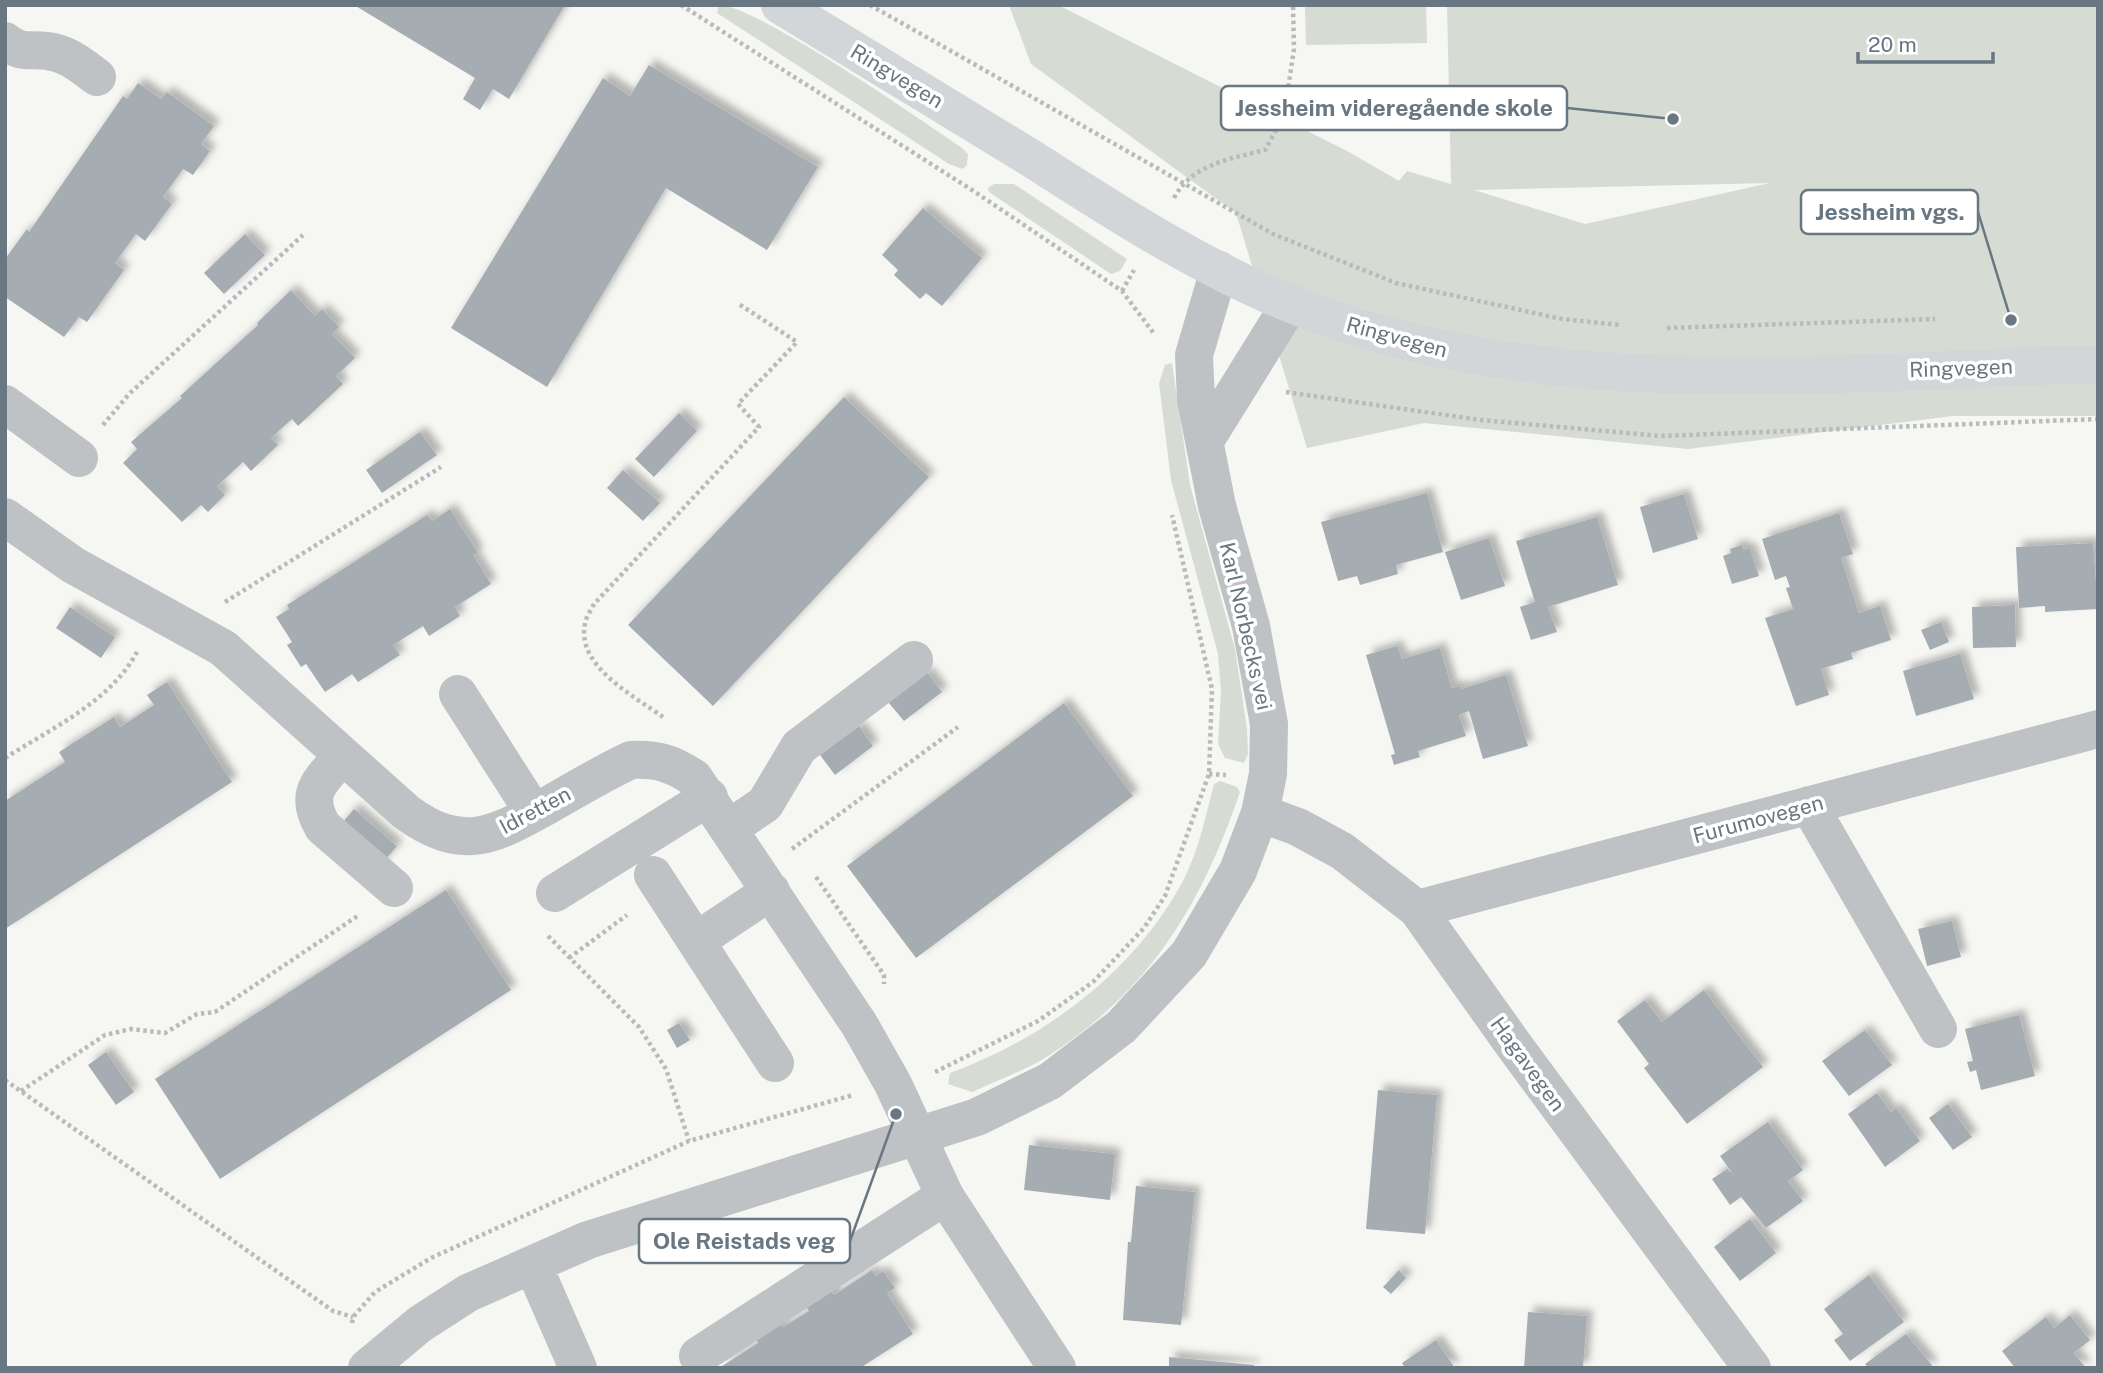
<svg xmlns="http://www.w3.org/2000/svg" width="2103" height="1373" font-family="'Public Sans',sans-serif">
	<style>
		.green { fill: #d6dbd3; fill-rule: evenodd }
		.building { fill: #a6adb2; filter: url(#shadow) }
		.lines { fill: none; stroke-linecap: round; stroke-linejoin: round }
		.path { stroke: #b8bbbd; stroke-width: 4.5; stroke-dasharray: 3.5 3.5; stroke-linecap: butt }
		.minor { stroke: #bec2c5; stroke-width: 38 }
		.major { stroke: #d2d6d9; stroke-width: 38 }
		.labels { text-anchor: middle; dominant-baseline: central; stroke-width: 7; stroke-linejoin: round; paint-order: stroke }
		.street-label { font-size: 21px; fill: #687781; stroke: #fff }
		.leader { fill: none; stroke: #687781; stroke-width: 2.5 }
		.callout-dot { fill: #687781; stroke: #fff; stroke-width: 2.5 }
		.callout { fill: #fff; stroke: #687781; stroke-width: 2.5 }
		.callout-label { font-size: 23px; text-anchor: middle; font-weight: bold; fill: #687781 }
	</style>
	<defs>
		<filter id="shadow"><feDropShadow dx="6" dy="-6" stdDeviation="3.5" flood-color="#0004"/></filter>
	</defs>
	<rect width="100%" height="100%" fill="#f6f6f3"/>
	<!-- green -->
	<path class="green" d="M719 5C756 5 921 120 961 147L968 154 967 165 963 169 949 164 717 13Z
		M1009 5H1058L1347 151 1399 181 1407 171 1451 184 1447 5H2098V416H1953L1688 449 1424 423 1307 448 1236 213 1031 64ZM1770 183 1585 224 1474 190H1475Z
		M1305 5H1426L1427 43 1306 45Z
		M994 184H1014L1127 259 1120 271 1111 274 989 192 988 188Z
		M1172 363 1190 485 1235 649 1247 729 1248 754 1244 763 1225 758 1218 744 1221 692 1218 654 1171 480 1159 383 1165 365Z
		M1220 781 1237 787 1240 792C1201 906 1149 992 1045 1058 1023 1071 996 1081 972 1092L948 1084 950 1073C1043 1039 1128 976 1178 890 1197 858 1205 819 1214 784Z"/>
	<!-- building -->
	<path class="building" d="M354 5H565L509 99 493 89 480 110 463 99 475 78Z
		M649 65 818 167 767 250 666 188 547 387 451 328 603 78 630 96Z
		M138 83 161 99 167 92 214 126 201 144 210 151 193 175 183 169 163 197 172 204 145 241 136 234 115 263 124 270 87 322 79 317 64 337 5 297V259L27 229 29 232 123 96 127 99Z
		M923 208 982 258 942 306 926 293 920 299 894 275 898 270 882 255Z
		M245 234 265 255 224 294 204 273Z
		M291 290 315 316 322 309 339 327 332 334 355 358 336 376 343 384 298 426 292 419 271 438 278 445 251 471 243 462 217 486 225 495 208 512 201 505 182 522 123 463 137 449 131 442 182 398 180 396 258 325 257 323Z
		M844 397 929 477 713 706 628 625Z
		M679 413 697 431 654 477 635 459Z
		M420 432 437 455 382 493 366 470Z
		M623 470 660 503 643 521 607 488Z
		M1427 493 1443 552 1396 565 1398 574 1360 585 1357 576 1338 581 1321 522Z
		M1684 494 1698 539 1653 553 1640 507Z
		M450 509 478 553 473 555 491 584 455 607 460 616 429 636 423 626 393 645 400 655 358 682 352 674 325 692 306 664 301 667 287 645 292 642 276 617 289 609 287 605 427 515 432 521Z
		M1839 513 1853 554 1841 558 1859 613 1880 606 1891 640 1851 653 1853 659 1821 669 1829 695 1796 706 1765 618 1793 609 1786 588 1790 587 1786 576 1775 580 1762 539Z
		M1597 517 1618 585 1548 607 1557 632 1531 640 1520 607 1535 602 1516 541Z
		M1489 538 1505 586 1461 600 1445 552Z
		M2093 543 2098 609 2045 612V606L2019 608 2016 547Z
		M1742 545 1744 550 1750 548 1759 576 1732 584 1723 556 1731 553 1730 549Z
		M2015 605 2016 647 1973 648 1972 607Z
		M70 607 115 637 101 658 56 628Z
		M1941 622 1949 642 1930 650 1921 630Z
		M1397 646 1402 659 1440 648 1452 688 1460 686 1461 689 1506 675 1528 746 1483 759 1469 711 1459 715 1466 736 1418 751 1420 757 1394 765 1391 755 1395 754 1366 655Z
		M1960 654 1974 699 1916 716 1903 671Z
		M927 672 942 692 904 721 888 702Z
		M167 682 232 782 5 929V801L65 762 59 752 114 717 120 727 154 705 147 695Z
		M1064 703 1133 796 916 958 847 866Z
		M859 726 873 746 835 775 820 755Z
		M354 809 397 846 379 867 337 829Z
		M446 890 511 990 220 1179 155 1079Z
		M1952 921 1961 957 1927 966 1918 929Z
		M1704 990 1763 1067 1687 1124 1644 1068 1649 1064 1617 1021 1645 1000 1662 1022Z
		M2019 1015 2035 1076 1981 1090 1976 1070 1970 1072 1967 1062 1973 1061 1965 1029Z
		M679 1023 690 1040 677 1048 667 1030Z
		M1865 1030 1892 1065 1849 1096 1822 1061Z
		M106 1052 134 1092 116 1105 88 1065Z
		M1378 1090 1437 1095 1425 1234 1366 1229Z
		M1877 1093 1891 1112 1896 1108 1920 1141 1885 1167 1848 1114Z
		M1948 1104 1972 1137 1953 1150 1929 1118Z
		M1768 1122 1803 1170 1788 1181 1803 1201 1766 1228 1741 1197 1730 1205 1712 1179 1727 1169 1733 1174 1720 1156Z
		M1029 1145 1115 1154 1110 1200 1024 1190Z
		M1136 1186 1195 1192 1181 1325 1123 1320 1128 1242H1131Z
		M1750 1219 1776 1253 1740 1281 1714 1247Z
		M872 1270 876 1276 883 1271 895 1288 887 1293 913 1334 860 1368H719L758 1343 755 1337 779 1321 783 1327 809 1311 804 1304 829 1288 834 1295Z
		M1399 1270 1406 1278 1391 1294 1383 1287Z
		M1869 1275 1904 1322 1850 1361 1834 1340 1843 1334 1824 1309Z
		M1528 1312 1587 1316 1583 1368H1524Z
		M2070 1315 2090 1340 2074 1353 2086 1368H2015L2002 1351 2046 1317 2054 1328Z
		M1906 1334 1932 1365 1929 1368H1869L1865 1364Z
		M1436 1340 1455 1368H1405L1402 1363Z
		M1169 1357 1254 1365V1368H1169Z"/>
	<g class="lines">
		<!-- path -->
		<path class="path" d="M681 5 972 190 1122 291 1155 335
			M870 5 1273 234 1396 283 1562 319 1620 325
			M1174 198C1192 164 1230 159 1265 150L1284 116 1294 49 1293 5
			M1122 291 1134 270
			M1667 328 1935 319
			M1286 392 1481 420 1661 436 2098 419
			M103 425 129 394 303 235
			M225 602 441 467
			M663 717C634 696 576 666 585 624 586 617 591 610 594 604L759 427 738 404 797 342 739 304
			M5 758C52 728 112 701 138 650
			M1209 774 1226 775
			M792 849 958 727
			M816 877 884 975V984
			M548 936 639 1027 666 1069 689 1141
			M569 958 627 915
			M935 1072 1038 1021 1093 982 1144 928 1165 896 1209 774 1212 689 1172 515
			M5 1080 333 1311 353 1317
			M21 1091 105 1035 131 1029 165 1033 197 1014 215 1012 359 915
			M352 1323 353 1317 375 1292 431 1258 689 1141 853 1095"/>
		<!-- minor -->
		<path class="minor" d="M5 41C24 55 26 48 47 51 67 53 82 66 97 77
			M5 404 79 458
			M1206 439 1290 304
			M5 517 73 565 223 648 406 812C461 852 491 837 545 807 573 791 601 774 631 760 657 759 672 763 694 778L859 1024 893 1084 945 1196 1057 1368
			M458 694 534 813
			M343 756C320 781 303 793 323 827L394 888
			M1809 805 1938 1029
			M1260 813 1298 827 1342 851 1417 909 1513 1044 1752 1368
			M730 828 765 804 799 747 914 660
			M653 875 775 1063
			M555 893 709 797
			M1417 909 2098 729
			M696 941 771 891
			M533 1265 578 1368
			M698 1356 945 1196
			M367 1368 420 1324 468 1293 588 1240 977 1117 1050 1081 1121 1027 1189 954 1238 871 1260 813 1268 774 1269 724 1251 626 1217 506 1196 400 1194 355 1219 270"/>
		<!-- major -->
		<path class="major" d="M780 5C865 57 950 108 1034 160 1115 212 1197 265 1286 302 1538 406 1832 372 2098 364"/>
	</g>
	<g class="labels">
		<!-- street labels -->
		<g class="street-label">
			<text transform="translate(897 76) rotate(31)">Ringvegen</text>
			<text transform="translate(1397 337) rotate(15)">Ringvegen</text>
			<text transform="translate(1961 368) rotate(-2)">Ringvegen</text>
			<text transform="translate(1246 626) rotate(77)">Karl Norbecks vei</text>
			<text transform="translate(535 810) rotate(-28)">Idretten</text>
			<text transform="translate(1758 819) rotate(-15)">Furumovegen</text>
			<text transform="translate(1528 1064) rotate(54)">Hagavegen</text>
		</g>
	</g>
	<!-- callouts -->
	<path class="leader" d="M1673 119L1567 108M2011 320L1978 212M896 1114L850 1241"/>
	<g class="callout-dot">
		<circle cx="1673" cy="119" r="7"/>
		<circle cx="2011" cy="320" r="7"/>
		<circle cx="896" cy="1114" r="7"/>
	</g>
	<g class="callout">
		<rect x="1221" y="86" width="346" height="44" rx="7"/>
		<rect x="1801" y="190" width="177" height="44" rx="7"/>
		<rect x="639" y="1219" width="211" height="44" rx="7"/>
	</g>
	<g class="callout-label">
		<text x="1394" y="116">Jessheim videregående skole</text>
		<text x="1890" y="220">Jessheim vgs.</text>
		<text x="744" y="1249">Ole Reistads veg</text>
	</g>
	<!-- border -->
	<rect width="2103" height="1373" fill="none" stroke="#687781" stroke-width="14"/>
	<!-- scale -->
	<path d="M1858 52v10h135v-10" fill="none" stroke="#687781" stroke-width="3.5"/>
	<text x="1868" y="52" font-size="21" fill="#687781" stroke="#ffffff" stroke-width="5" paint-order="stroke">20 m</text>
</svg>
